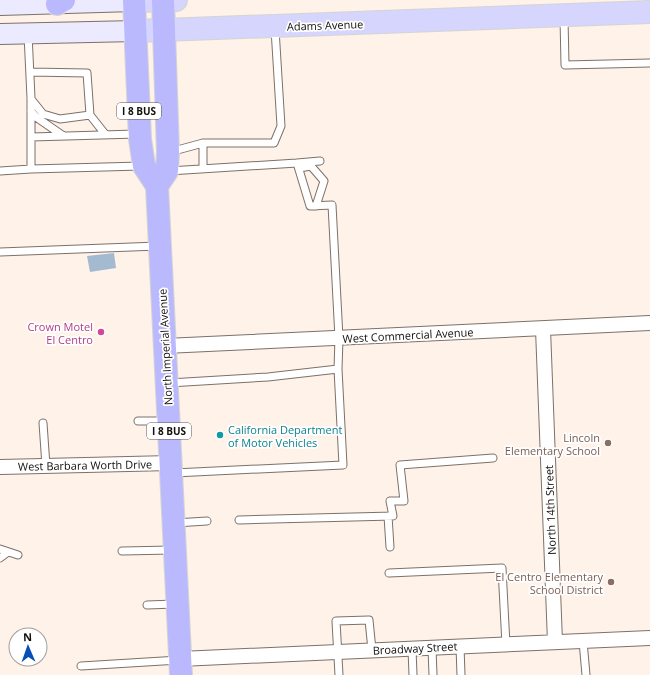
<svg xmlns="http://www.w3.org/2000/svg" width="650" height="675" font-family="'Open Sans',sans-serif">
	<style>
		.water { fill: #a4bad1 }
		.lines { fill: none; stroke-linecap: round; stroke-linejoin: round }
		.lane-casing { stroke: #7c716a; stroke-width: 9 }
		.street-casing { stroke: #7c716a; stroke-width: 16 }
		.secondary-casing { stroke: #7c716a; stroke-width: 22 }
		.primary-casing { stroke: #d4d4d3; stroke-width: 24 }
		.highway-casing { stroke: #d4d4d3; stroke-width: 24 }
		.lane { stroke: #fff; stroke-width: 7 }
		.street { stroke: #fff; stroke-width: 14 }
		.secondary { stroke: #ebeafe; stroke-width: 20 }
		.primary { stroke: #d6d5fe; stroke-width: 22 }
		.highway { stroke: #bbb9fd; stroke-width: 22 }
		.hotel-dot { fill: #d1479c; stroke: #fff; stroke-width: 1.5 }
		.culture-dot { fill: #0f9aa8; stroke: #fff; stroke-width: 1.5 }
		.education-dot { fill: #8d6e63; stroke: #fff; stroke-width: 1.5 }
		.labels { text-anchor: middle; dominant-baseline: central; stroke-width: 3.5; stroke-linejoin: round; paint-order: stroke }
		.shield { fill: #fff; stroke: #595755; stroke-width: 1 }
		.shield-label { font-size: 10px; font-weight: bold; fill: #120f0c }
		.street-label { font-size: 11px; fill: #120f0c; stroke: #fff }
		.hotel-label { font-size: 11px; fill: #b23c85; stroke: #fff; text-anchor: end }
		.culture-label { font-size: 11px; fill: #0d838f; stroke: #fff; text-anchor: start }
		.education-label { font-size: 11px; fill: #785e54; stroke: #fff; text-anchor: end }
	</style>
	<rect width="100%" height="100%" fill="#fef2e9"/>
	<!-- water -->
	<path class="water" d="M114 253 116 268 90 272 87 256Z"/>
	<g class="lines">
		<!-- lane casing -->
		<g class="lane-casing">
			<path id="lane" d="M564 18 565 65 650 63
				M28 34 31 98V169L141 166
				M30 72 87 73 90 115 60 119 43 114 31 99
				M31 111 36 117 62 135
				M90 115 105 134
				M31 137 137 134
				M170 152 203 143
				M297 163 320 161
				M299 168 311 166 324 181 316 206
				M203 169V143H274L281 126 275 29
				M0 171 31 169
				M169 171 297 163 310 206 332 205 339 338 338 369 343 465 174 473
				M0 252 158 246
				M169 383 268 377 338 369
				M138 421H166
				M43 423 46 466
				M388 516 390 547
				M239 520 393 516 390 501H404L400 465 493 458
				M175 523 207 521
				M0 549 18 555
				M122 551 172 550
				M0 558 8 552
				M389 573 502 568 506 645
				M147 605 175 604
				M583 641 586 675
				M460 646 461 675
				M432 648 433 675
				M412 649 413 675
				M81 666 179 660
				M339 675 336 621 369 620 372 650"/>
		</g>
		<!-- street casing -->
		<g class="street-casing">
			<path id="street" d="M543 329 555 642
				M165 346 650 323
				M0 467 171 463
				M180 659 650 638"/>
		</g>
		<!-- secondary casing -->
		<g class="secondary-casing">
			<path id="secondary" d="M0 5 134 1
				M0 34 136 31"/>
		</g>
		<!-- primary casing -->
		<g class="primary-casing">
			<path id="primary" d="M134 1 176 0
				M136 31 650 12"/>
		</g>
		<!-- highway casing -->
		<g class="highway-casing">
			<path id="highway" d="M134 0 140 139 144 166 157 186 181 675
				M57 4 64 0
				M157 186 167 171 168 152 163 0"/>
		</g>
		<!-- lane -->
		<use href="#lane" class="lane"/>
		<!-- street -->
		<use href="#street" class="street"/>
		<!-- secondary -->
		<use href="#secondary" class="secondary"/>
		<!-- primary -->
		<use href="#primary" class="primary"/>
		<!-- highway -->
		<use href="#highway" class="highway"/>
	</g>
	<!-- markers -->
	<circle class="hotel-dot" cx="101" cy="332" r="4"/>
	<circle class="culture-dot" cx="220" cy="435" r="4"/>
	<g class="education-dot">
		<circle cx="608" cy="443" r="4"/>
		<circle cx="611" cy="582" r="4"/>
	</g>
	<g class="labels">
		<!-- shield labels -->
		<g class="shield">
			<rect x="117" y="103" width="44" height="16" rx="3"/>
			<rect x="147" y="423" width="44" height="16" rx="3"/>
		</g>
		<g class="shield-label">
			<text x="139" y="111">I 8 BUS</text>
			<text x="169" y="431">I 8 BUS</text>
		</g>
		<!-- street labels -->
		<g class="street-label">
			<text transform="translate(325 25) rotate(-2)">Adams Avenue</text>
			<text transform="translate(408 335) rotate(-3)">West Commercial Avenue</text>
			<text transform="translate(165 347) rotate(-93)">North Imperial Avenue</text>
			<text transform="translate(85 465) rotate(-1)">West Barbara Worth Drive</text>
			<text transform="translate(550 510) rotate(-92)">North 14th Street</text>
			<text transform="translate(415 648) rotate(-3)">Broadway Street</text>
		</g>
		<!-- hotel labels -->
		<g class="hotel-label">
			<text x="93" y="326">Crown Motel<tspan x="93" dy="13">El Centro</tspan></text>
		</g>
		<!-- culture labels -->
		<g class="culture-label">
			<text x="228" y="429">California Department<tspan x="228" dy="13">of Motor Vehicles</tspan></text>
		</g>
		<!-- education labels -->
		<g class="education-label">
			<text x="600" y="437">Lincoln<tspan x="600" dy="13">Elementary School</tspan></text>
			<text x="603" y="576">El Centro Elementary<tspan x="603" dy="13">School District</tspan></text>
		</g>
	</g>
	<!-- north arrow -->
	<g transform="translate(28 647) rotate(358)"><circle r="19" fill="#ffffff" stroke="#a09f9e"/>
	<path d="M0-3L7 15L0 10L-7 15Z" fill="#044fb9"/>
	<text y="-6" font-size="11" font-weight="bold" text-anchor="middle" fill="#120f0c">N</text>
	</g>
</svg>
